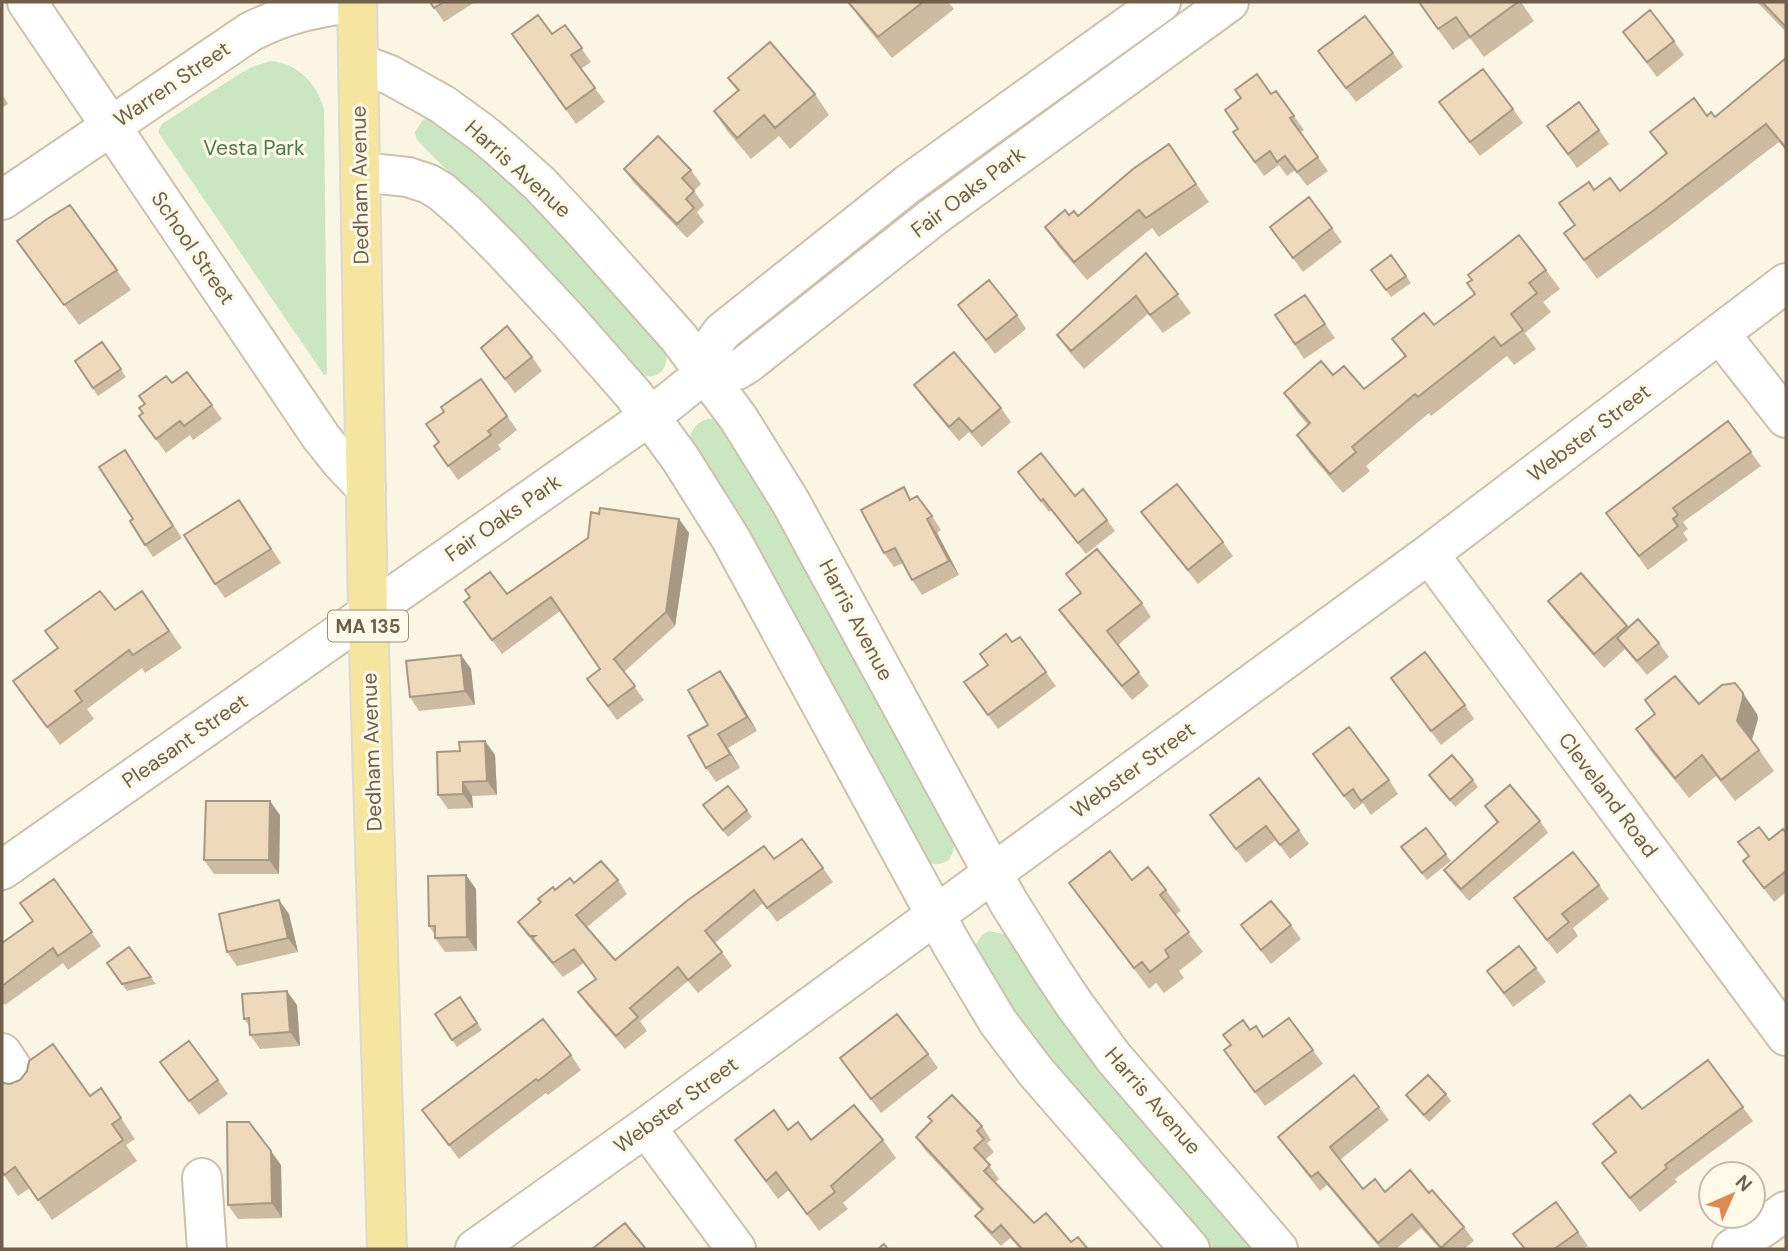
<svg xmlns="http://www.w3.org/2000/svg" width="1788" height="1251" font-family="'DM Sans',sans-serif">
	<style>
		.green { fill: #cae7c2 }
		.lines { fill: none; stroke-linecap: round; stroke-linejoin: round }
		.minor-casing { stroke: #cdc1ad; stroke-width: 42 }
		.major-casing { stroke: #ddd9d4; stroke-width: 42 }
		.minor { stroke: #fff; stroke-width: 38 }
		.major { stroke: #f5e59f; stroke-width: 38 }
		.wall { fill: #cdbba2 }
		.shaded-wall { fill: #a79884 }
		.building { fill: #eed9bc; stroke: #a79884; stroke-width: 2 }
		.labels { text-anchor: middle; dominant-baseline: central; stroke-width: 6; stroke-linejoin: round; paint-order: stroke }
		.shield { fill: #fef9e8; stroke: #9b8d7a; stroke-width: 2 }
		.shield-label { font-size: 19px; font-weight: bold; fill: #705f4b }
		.street-label { font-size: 21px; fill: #705f4b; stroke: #fef9e8 }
		.park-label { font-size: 21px; fill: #4c7b46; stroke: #fef9e8 }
	</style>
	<rect width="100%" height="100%" fill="#faf6e3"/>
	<!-- green -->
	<path class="green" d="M271 61C299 64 317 84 324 109L327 374 324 375 158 132 162 124 241 73 252 67Z
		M426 118H430L490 160 565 233 665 348C671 368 658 382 638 374L510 234 419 142 416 138 415 132 422 121Z
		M707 419H715L721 423 760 481 954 838C956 859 944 870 924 861L689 440C692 429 696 423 707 419Z
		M989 931 1004 934 1011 939 1257 1249H1208L1027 1034 973 948 982 935Z"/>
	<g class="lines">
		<!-- minor casing -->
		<g class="minor-casing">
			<path id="minor" d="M27 2 321 437 341 462 366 488
				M358 63 390 75 442 104 482 133 501 149 540 184 583 230 679 338 739 419 790 501 1009 903 1052 971 1074 1004 1114 1058 1278 1249
				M360 172 408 177 429 184 442 192 468 215 503 250 569 321 633 394 680 458 731 539 952 945 998 1022 1036 1072 1190 1249
				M2 200 250 32C287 13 316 8 357 2
				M1720 334 1786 418
				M705 373 709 350 722 332 908 184 1161 2
				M1429 554 1786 1036
				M2 870 628 431 669 402 705 373H726L737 370 747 364 933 217 1229 2
				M2 1053 22 1083
				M646 1127 736 1249
				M202 1178 207 1249
				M475 1249 646 1127 1429 554 1786 283
				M1732 1249 1786 1211"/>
		</g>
		<!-- major casing -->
		<g class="major-casing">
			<path id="major" d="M357 2 368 613 387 1249"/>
		</g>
		<!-- minor -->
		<use href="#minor" class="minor"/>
		<!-- major -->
		<use href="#major" class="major"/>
	</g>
	<!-- wall -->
	<path class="wall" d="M430 2H475L444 22Z
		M848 2H948L954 9 892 58 861 20Z
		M1418 2H1521L1534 21 1484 57 1470 38 1453 50Z
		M1757 2H1786V32Z
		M565 25 591 62 581 69 605 102 576 124 512 34H552Z
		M1623 32 1674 41 1684 55 1657 77Z
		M1318 51 1393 53 1403 67 1356 102Z
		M1786 58V151L1779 142 1667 228 1597 279 1564 233 1575 225 1594 190 1620 191 1666 154 1650 132 1707 116 1715 117Z
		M728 78 815 94 829 115 790 149 779 136 751 159 728 132 714 111 737 91Z
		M1276 91 1304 130 1300 132 1328 171 1307 186 1295 170 1287 176 1279 165 1264 176 1233 132 1271 94Z
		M2 94 8 104 2 108Z
		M1439 102 1513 109 1523 123 1480 156Z
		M1579 102 1609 144 1577 168 1547 126Z
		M1169 144 1209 202 1159 237 1152 228 1087 280 1058 246 1045 227 1069 215 1078 216Z
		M624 169 691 170 701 184 694 191 704 205 697 212 704 222 687 238 634 183Z
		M70 205 131 290 79 325 17 241Z
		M1270 227 1332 228 1342 242 1303 272Z
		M1146 253 1191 313 1163 333 1148 314 1084 369 1070 353 1057 335Z
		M1391 255 1411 283 1391 297 1371 270Z
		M1546 270 1560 289 1543 302 1551 312 1525 333 1536 349 1514 365 1507 356 1431 416 1429 413 1366 466 1370 471 1343 493 1310 454 1297 435 1308 425 1297 412 1284 393 1333 375 1364 389 1405 357 1392 339 1434 325 1475 294 1467 283Z
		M1305 295 1335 338 1304 359 1275 315Z
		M958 305 1017 315 1026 329 995 354Z
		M102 342 126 377 98 396 75 361Z
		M481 348 532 357 542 371 515 393Z
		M481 379 517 430 498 445 501 449 458 480 434 446 439 442 444 412Z
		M172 383 212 405 222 419 193 440 190 435 166 453 139 416Z
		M914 385 1001 408 1011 422 982 447 969 432 959 441 924 399Z
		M1728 421 1761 466 1683 522 1688 529 1683 533 1688 540 1648 570 1606 513Z
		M133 462 182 538 153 557 145 545Z
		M1018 472 1075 496 1107 520 1115 531 1086 554 1051 510 1049 512Z
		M912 499 932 516 941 530 937 533 959 575 922 595 912 580 903 563 894 567 884 553Z
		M1141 512 1223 542 1233 556 1198 584Z
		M249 514 281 563 225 598 215 584Z
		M599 514 679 519 689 533 675 626 624 672 644 700 617 720 587 679 600 669 560 611 502 654 464 602 507 594 588 538Z
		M1581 573 1628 628 1659 643 1669 657 1647 675 1625 649 1604 668 1558 615 1548 601Z
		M1066 574 1142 603 1151 617 1118 645 1149 686 1132 700 1069 624 1059 610 1080 593Z
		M142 591 182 648 145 673 142 668 87 709 94 719 60 745 13 681 57 648 45 631 115 610Z
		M1020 637 1056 686 998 729 964 682 988 665 1012 642Z
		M461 655 471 669 475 705 419 711 410 697Z
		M1391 678 1465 705 1474 719 1441 745Z
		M730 685 757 731 728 748 740 768 716 782 706 768 708 725Z
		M1645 700 1699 704 1757 714 1758 719 1752 740 1774 771 1735 801 1716 776 1689 798 1650 750 1636 729 1655 714Z
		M485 741 495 755 497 795 472 796 473 808 448 809 438 795 460 751Z
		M1313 754 1389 780 1398 794 1371 815 1363 803 1354 810Z
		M1429 775 1473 780 1478 787 1455 807Z
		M1485 806 1540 821 1548 833 1469 901 1452 882 1444 870 1497 823Z
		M747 810 752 817 728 837 708 813Z
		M280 815 279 874H214L204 860Z
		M1210 815 1299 830 1309 844 1290 859 1276 840 1246 863Z
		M1426 828 1451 861 1427 880 1401 847Z
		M1786 833V892L1774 902 1743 861 1748 856 1738 842 1769 840Z
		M802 839 833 882 777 922 763 903 715 943 732 966 698 993 688 981 640 1021 647 1031 625 1049 588 1006 578 992 596 979 584 963 563 977 527 935 518 922 574 883 618 880 627 894 587 927 615 960 774 859Z
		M54 879 101 946 68 970 63 963 5 1005 4 1003 2 1004V943L33 921Z
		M1069 883 1166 890 1181 911 1175 915 1203 952 1179 971 1184 978 1164 993 1156 983 1149 989Z
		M1599 885 1609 899 1573 928 1578 936 1557 954 1514 898Z
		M476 889 477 951 445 952 435 938V935L429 926Z
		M289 914 298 952 237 966 227 952Z
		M1241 925H1291L1301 939 1271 964Z
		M129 947 156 984 127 991 107 963Z
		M1536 968 1546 982 1513 1007 1487 971Z
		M460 997 482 1030 457 1047 435 1014Z
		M297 1005 300 1046 260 1049 250 1035V1027L244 1019Z
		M1289 1018 1323 1064 1265 1106 1224 1050 1250 1030 1263 1037Z
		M928 1054 938 1068 881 1113 840 1058Z
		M571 1055 581 1070 548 1095 546 1093 459 1159 422 1110Z
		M1708 1060 1753 1121 1675 1179 1677 1182 1640 1212 1602 1163 1615 1152 1593 1124 1642 1109Z
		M160 1062 218 1080 228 1094 199 1115Z
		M27 1071 90 1096 101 1088 135 1139 126 1145 137 1161 52 1220 30 1188 18 1196 2 1172 10 1084 20 1080Z
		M1446 1094 1451 1101 1429 1122 1411 1102 1406 1095Z
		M1379 1107 1389 1120 1340 1160 1363 1189 1385 1192 1429 1193 1464 1227 1474 1241 1464 1249H1440L1421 1228 1396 1249H1381L1327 1185 1320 1191 1278 1137Z
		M928 1117 982 1126 991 1140 987 1143 994 1152 985 1160 999 1179 995 1183 1034 1223 1071 1242 1088 1249H1020L1010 1238 1001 1246 985 1229 975 1216 981 1210 925 1150 916 1137 932 1122Z
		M788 1130 811 1140H883L896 1158 843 1203 848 1209 819 1231 789 1190 778 1199 735 1140Z
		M281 1165 282 1218 238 1219 228 1205Z
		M1578 1232 1588 1246 1583 1249H1524Z"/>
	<!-- shaded-wall -->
	<path class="shaded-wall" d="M679 519 689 533 675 626 666 612Z
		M927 519 937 533 959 575 949 561Z
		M461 655 471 669 475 705 465 691Z
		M720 671 730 685 757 731 747 717Z
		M1743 693 1757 714 1758 719 1751 742 1737 721Z
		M718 734 728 748 740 768 730 754Z
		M485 741 495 755 497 795 487 781Z
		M463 782 472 796 473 808 463 794Z
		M270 801 280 815 279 874 269 860Z
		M466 875 476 889 477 951 467 937Z
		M279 900 289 914 298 952 288 938Z
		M287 991 297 1005 300 1046 290 1032Z
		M271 1151 281 1165 282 1218 272 1203Z"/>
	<!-- building -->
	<path class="building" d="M430 2H444L434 8Z
		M848 2H923L878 37Z
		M1419 2H1518L1470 37 1456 17 1438 29Z
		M1762 2H1786V27Z
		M1650 10 1674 41 1647 62 1623 32Z
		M538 15 552 34 565 25 582 48 571 55 595 88 566 109 512 34Z
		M1365 16 1393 53 1346 88 1318 51Z
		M770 42 815 94 775 128 764 115 737 138 714 111 739 90 728 78Z
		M1786 58V148L1766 124 1654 210 1584 260 1564 233 1575 225 1559 203 1589 182 1594 190 1610 178 1620 191 1667 153 1650 132 1694 98 1707 116 1711 112 1715 117Z
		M1483 69 1513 109 1470 142 1439 102Z
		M1257 74 1271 94 1276 91 1294 116 1290 118 1318 157 1297 172 1285 156 1277 162 1270 151 1255 162 1233 132 1238 129 1225 110 1241 98 1235 90Z
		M1579 102 1599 130 1568 154 1547 126Z
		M658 136 691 170 682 178 694 191 686 199 694 208 677 224 624 169Z
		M1169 144 1196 184 1146 218 1139 210 1074 262 1045 227 1065 210 1069 215 1074 211 1078 216 1133 169Z
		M1309 197 1332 228 1293 258 1270 227Z
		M70 205 117 270 64 305 17 241 47 219Z
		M1519 235 1546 270 1529 283 1537 293 1511 314 1523 330 1501 346 1494 337 1418 397 1415 394 1352 447 1356 452 1330 474 1297 435 1310 423 1284 393 1321 361 1333 375 1344 366 1364 389 1406 356 1392 339 1424 313 1434 325 1475 294 1467 283 1472 280 1468 275Z
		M1146 253 1178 294 1150 315 1136 296 1071 351 1057 335Z
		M1391 255 1406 276 1386 290 1371 270Z
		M989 280 1017 315 986 340 958 305Z
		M1305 295 1325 324 1295 344 1275 315Z
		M507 326 532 357 505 379 481 348Z
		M102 342 121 369 93 388 75 361Z
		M954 352 1001 408 972 432 959 418 949 427 914 385Z
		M187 372 212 405 184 426 180 421 156 439 139 416 143 413 139 408 145 404 139 396 166 376 172 383Z
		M481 379 507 416 488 431 491 435 448 466 434 446 439 442 426 424 444 412 441 407Z
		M1728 421 1751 452 1673 508 1678 515 1673 519 1678 526 1639 556 1606 513Z
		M125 450 173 526 145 545 130 521 133 519 99 467Z
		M1041 453 1075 496 1083 489 1107 520 1078 543 1043 499 1041 501 1018 472Z
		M1177 484 1223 542 1188 570 1141 512Z
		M904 487 910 500 917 496 932 516 927 519 949 561 912 580 895 548 884 553 861 510Z
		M239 500 271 549 215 584 184 535Z
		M600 508 679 519 666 612 613 660 614 659 635 686 608 706 587 679 600 669 551 597 492 640 464 602 470 597 465 590 490 572 507 594 588 538 591 512 599 514Z
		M1097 549 1142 603 1107 631 1139 672 1122 686 1059 610 1081 593 1066 574Z
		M1581 573 1627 626 1594 654 1548 601Z
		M100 591 115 610 142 591 169 631 133 655 129 650 75 691 82 701 47 727 13 681 58 648 45 631Z
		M1638 619 1659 643 1637 661 1617 638Z
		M1006 634 1012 642 1020 637 1046 672 988 715 964 682 988 665 980 654Z
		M1425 652 1465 705 1431 731 1391 678Z
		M461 655 465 691 410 697 406 661Z
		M720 671 747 717 718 734 730 754 706 768 688 736 708 725 688 690Z
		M1675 676 1699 704 1722 685 1735 683 1743 693V698L1737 721 1759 750 1721 780 1702 755 1675 778 1636 729 1655 714 1645 700Z
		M1349 727 1389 780 1361 801 1353 789 1344 796 1313 754Z
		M485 741 487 781 463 782V794L438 795 437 752 460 751 459 742Z
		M1452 755 1473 780 1450 800 1429 775Z
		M1259 778 1299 830 1280 845 1266 826 1236 849 1210 815Z
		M1510 785 1540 821 1461 889 1444 870 1498 822 1485 806Z
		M728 786 747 810 723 830 703 805Z
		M206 801H270L269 860H204Z
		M1759 827 1769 840 1783 829 1786 833V871L1764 888 1743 861 1749 856 1738 842Z
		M1426 828 1446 854 1422 873 1401 847Z
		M802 839 823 868 767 908 754 890 705 931 722 952 688 980 678 967 630 1008 638 1017 616 1036 578 992 596 979 574 949 553 963 532 938 535 936H530L518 922 541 902 538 899 553 887 555 890 570 878 574 883 601 861 618 880 576 915 615 960 688 900 764 846 774 859Z
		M1110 851 1132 880 1148 867 1166 890 1160 895 1189 932 1165 950 1169 957 1150 972 1142 962 1134 968 1069 883Z
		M1573 852 1599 885 1562 914 1569 922 1547 940 1514 898Z
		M466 875 467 937 435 938V926H429L428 876Z
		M54 879 92 932 58 956 53 948 2 986V943L33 921 20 903Z
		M279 900 288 938 227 952 219 914Z
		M1271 901 1291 925 1261 950 1241 925Z
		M1519 946 1536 968 1504 993 1487 971Z
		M129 947 151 977 122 984 107 963Z
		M287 991 290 1032 250 1035 249 1018 244 1019 242 994Z
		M460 997 477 1023 452 1040 435 1014Z
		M897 1014 928 1054 871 1099 840 1058Z
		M1289 1018 1313 1050 1255 1092 1224 1050 1231 1045 1223 1035 1243 1020 1250 1030 1256 1026 1263 1037Z
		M543 1019 571 1055 538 1081 536 1079 449 1145 422 1110Z
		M189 1041 218 1080 189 1101 160 1062Z
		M53 1044 90 1096 101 1088 121 1118 112 1124 123 1140 38 1200 15 1167 4 1175 2 1172V1083L10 1084 20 1080 27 1071 29 1061Z
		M1708 1060 1743 1107 1665 1165 1667 1168 1630 1198 1602 1163 1616 1152 1593 1124 1630 1095 1642 1109Z
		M1354 1075 1379 1107 1330 1147 1363 1189 1375 1179 1385 1192 1410 1170 1429 1193 1432 1190 1464 1227 1441 1248 1412 1214 1378 1243 1318 1172 1311 1177 1278 1137Z
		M1428 1075 1446 1094 1424 1115 1406 1095Z
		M952 1095 982 1126 977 1131 984 1139 974 1148 990 1165 984 1171 1034 1223 1046 1213 1071 1242 1078 1237 1088 1249H1022L1001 1225 992 1233 975 1216 983 1209 916 1137 932 1121 928 1117Z
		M854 1105 883 1140 831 1186 835 1192 807 1214 776 1172 766 1181 735 1140 774 1110 788 1130 798 1122 811 1140Z
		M227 1122H249L271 1151 272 1203 228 1205Z
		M1556 1202 1578 1232 1554 1249H1525L1513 1234Z
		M625 1223 646 1249H592Z
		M884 1244 888 1249H878Z"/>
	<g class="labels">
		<!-- shield labels -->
		<rect class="shield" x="328" y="610.5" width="80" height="31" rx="5"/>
		<g class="shield-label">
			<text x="368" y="626">MA 135</text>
		</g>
		<!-- street labels -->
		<g class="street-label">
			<text transform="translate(172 84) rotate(-34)">Warren Street</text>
			<text transform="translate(518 169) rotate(42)">Harris Avenue</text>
			<text transform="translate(360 185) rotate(-91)">Dedham Avenue</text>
			<text transform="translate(968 192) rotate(-37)">Fair Oaks Park</text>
			<text transform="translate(193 248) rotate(56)">School Street</text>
			<text transform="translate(1589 433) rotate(-37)">Webster Street</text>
			<text transform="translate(503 518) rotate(-35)">Fair Oaks Park</text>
			<text transform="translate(856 620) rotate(62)">Harris Avenue</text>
			<text transform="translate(185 741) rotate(-35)">Pleasant Street</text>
			<text transform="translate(372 752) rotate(-92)">Dedham Avenue</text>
			<text transform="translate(1133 770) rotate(-36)">Webster Street</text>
			<text transform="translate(1608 795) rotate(53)">Cleveland Road</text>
			<text transform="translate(1153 1101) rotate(49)">Harris Avenue</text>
			<text transform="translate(676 1105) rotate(-36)">Webster Street</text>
		</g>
		<!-- park labels -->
		<g class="park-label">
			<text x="254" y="148">Vesta Park</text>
		</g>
	</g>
	<!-- border -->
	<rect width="1788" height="1251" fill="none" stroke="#705f4b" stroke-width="7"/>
	<!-- north arrow -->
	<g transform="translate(1732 1195) rotate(45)"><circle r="33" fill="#fef9e8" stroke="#c5bba9" stroke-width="2"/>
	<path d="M0-5L12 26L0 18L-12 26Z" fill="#dd894f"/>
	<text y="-10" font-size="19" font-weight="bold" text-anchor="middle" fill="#705f4b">N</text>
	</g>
</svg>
